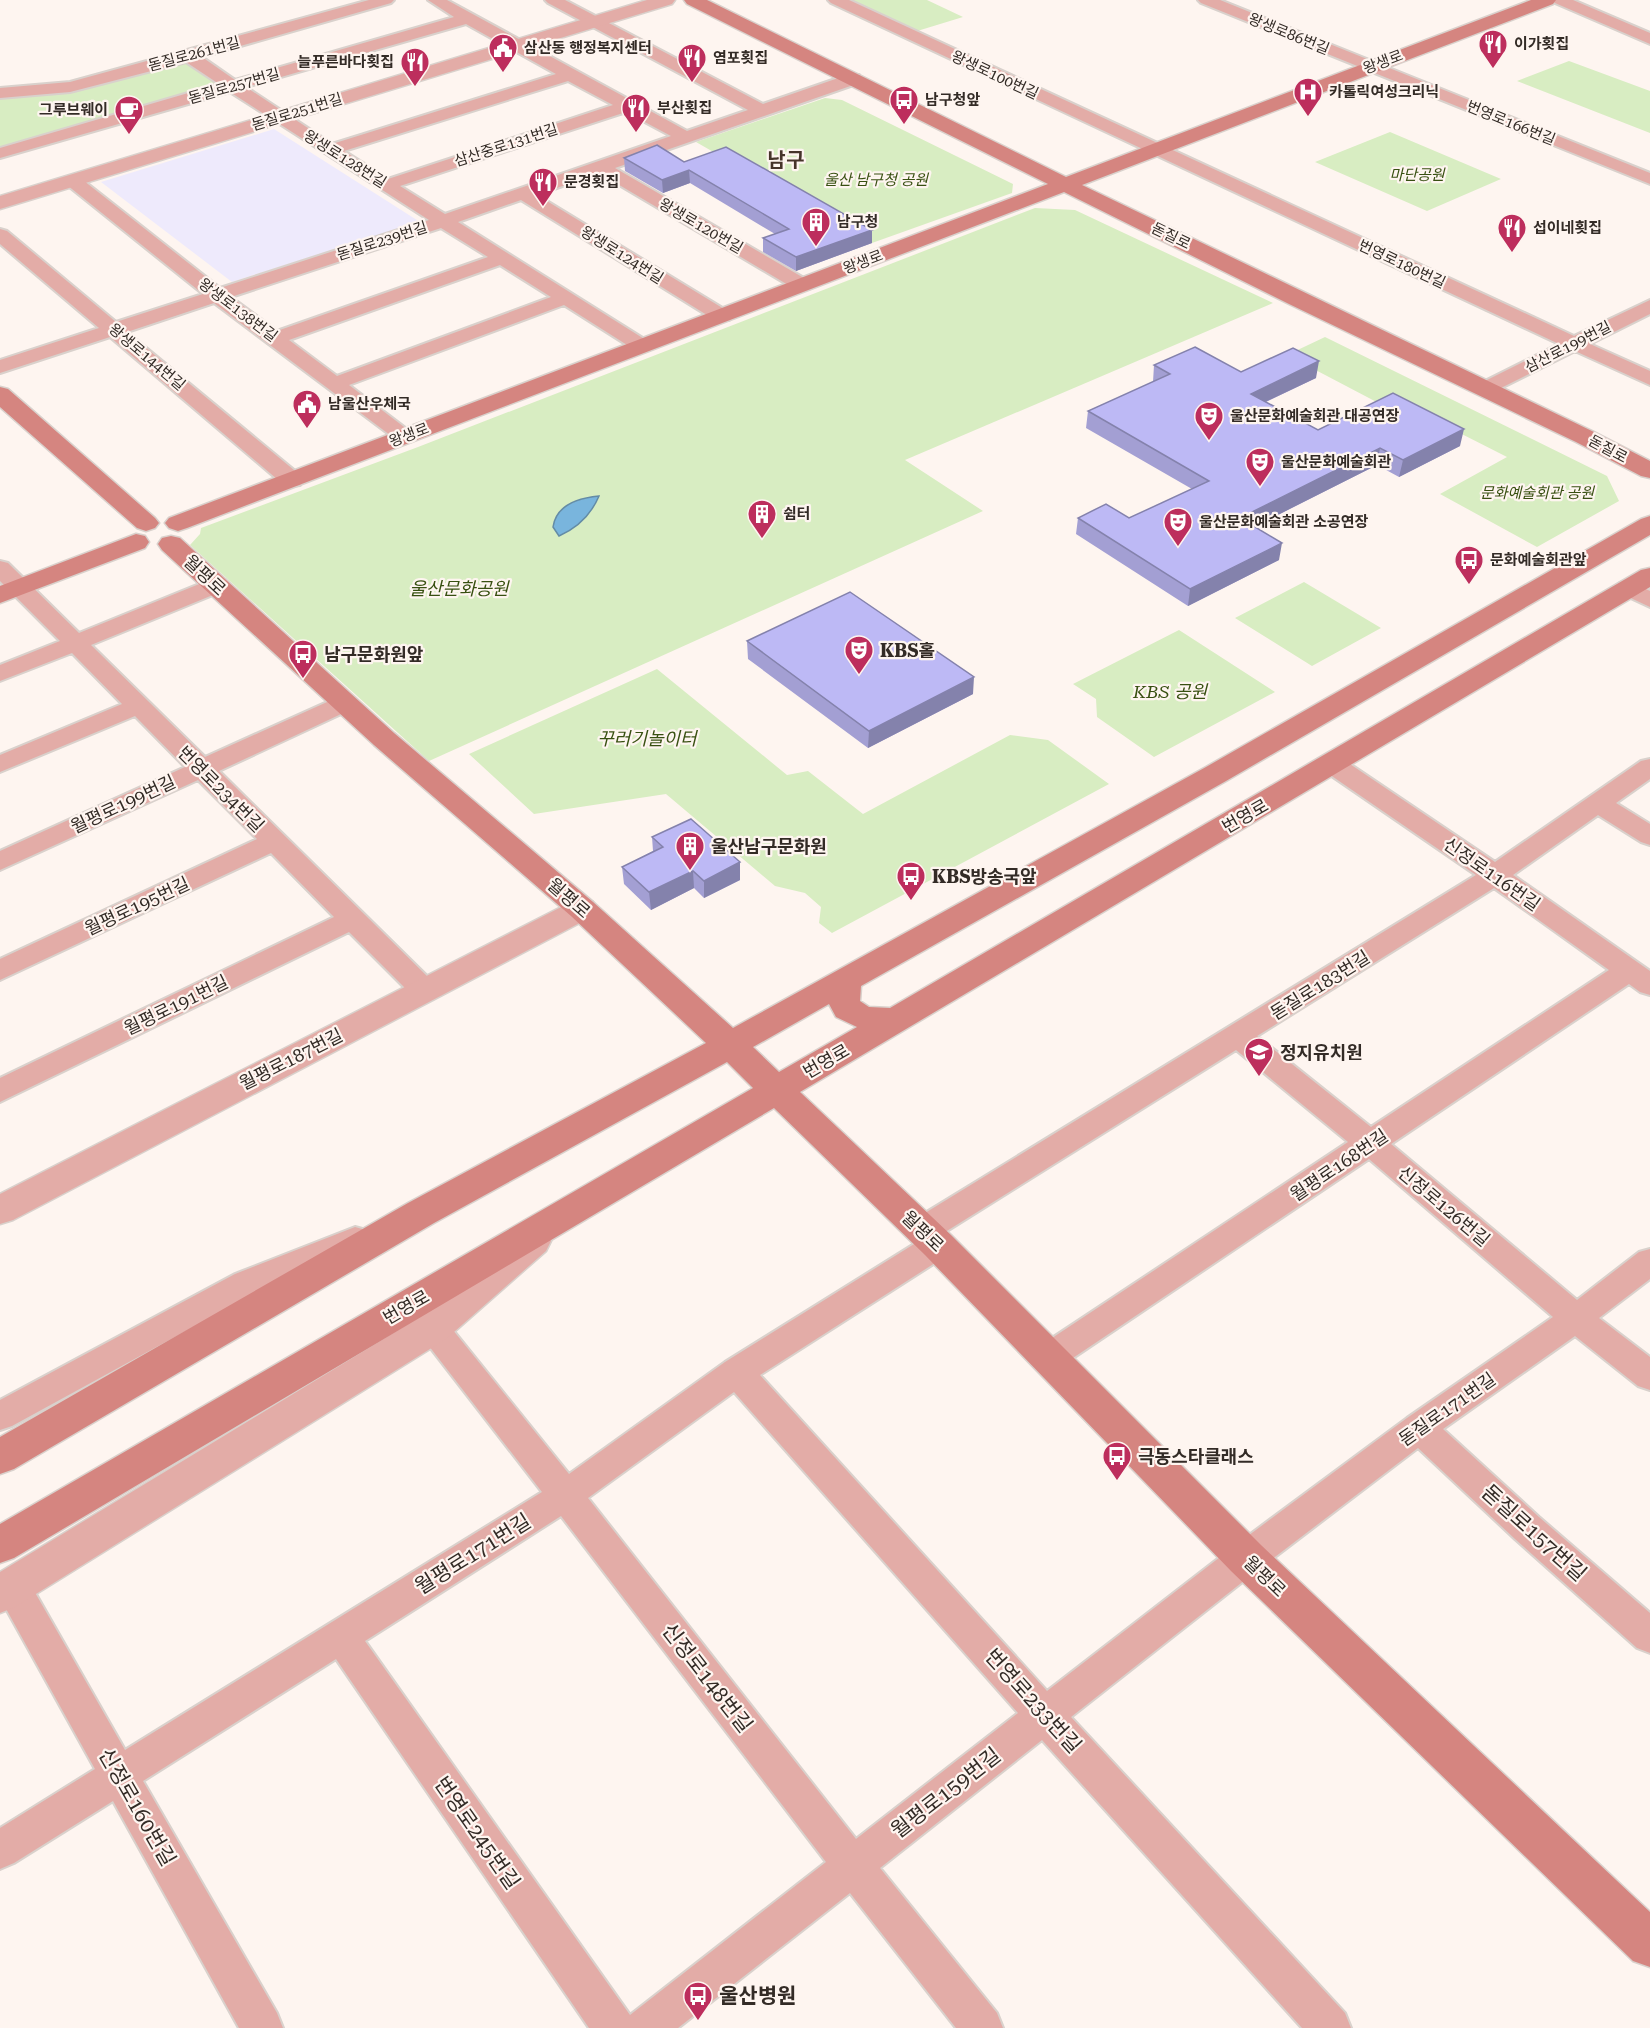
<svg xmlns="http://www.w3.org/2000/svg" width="1650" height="2028" font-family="'Roboto Serif','Noto Sans KR',serif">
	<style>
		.education { fill: #eeeafc }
		.green { fill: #d8edc2 }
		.water { fill: #79b5dd; stroke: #648ca6; stroke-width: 1.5 }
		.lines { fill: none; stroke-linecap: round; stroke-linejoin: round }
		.minor-casing { stroke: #d9d1cc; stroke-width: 4 }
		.tertiary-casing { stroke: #d9d1cc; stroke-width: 3 }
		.secondary-casing { stroke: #d9d1cc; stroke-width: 3 }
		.minor { fill: #e3aca7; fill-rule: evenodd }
		.tertiary { fill: #e3aca7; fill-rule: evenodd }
		.secondary { fill: #d58580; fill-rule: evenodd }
		.wall { fill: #a39fd3 }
		.shaded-wall { fill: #8482ac }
		.building { fill: #bdb9f5; stroke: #8482ac; stroke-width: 1.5 }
		.labels { text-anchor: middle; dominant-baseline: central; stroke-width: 4.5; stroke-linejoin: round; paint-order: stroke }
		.far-street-label { font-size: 15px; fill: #332b26; stroke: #fef5f0 }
		.far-poi-label { font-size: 15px; font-weight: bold; fill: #332b26; stroke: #fef5f0; text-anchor: start }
		.far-park-label { font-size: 15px; font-style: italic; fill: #385011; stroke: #fef5f0 }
		.street-label { font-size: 18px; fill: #332b26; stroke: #fef5f0 }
		.park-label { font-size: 18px; font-style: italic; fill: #385011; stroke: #fef5f0 }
		.poi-label { font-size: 18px; font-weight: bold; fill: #332b26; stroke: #fef5f0; text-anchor: start }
		.far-district-label { font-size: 20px; font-weight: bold; fill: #46342a; stroke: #fef5f0 }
		.near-street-label { font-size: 21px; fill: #332b26; stroke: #fef5f0 }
		.near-poi-label { font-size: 21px; font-weight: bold; fill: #332b26; stroke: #fef5f0; text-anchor: start }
	</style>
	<rect width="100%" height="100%" fill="#fef5f0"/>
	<!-- education -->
	<path class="education" d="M274 129 420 222 232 282 101 182Z"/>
	<!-- green -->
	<path class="green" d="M847 0H927L963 17 914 32Z
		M186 61 225 86 0 150V98Z
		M1569 61 1650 91V133L1517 81Z
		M825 98 842 100 1013 184 1012 193 872 243 696 142Z
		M1390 132 1501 179 1427 211 1315 162Z
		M1035 208 1075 210 1273 303 905 460 983 511 429 761 190 545 200 534 201 528 418 447Z
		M1325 337 1607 476 1619 501 1537 547 1440 494 1507 457 1440 423 1428 429 1287 355Z
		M1304 582 1381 628 1312 666 1235 618Z
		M1179 630 1275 692 1154 757 1097 717 1096 699 1073 684Z
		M657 669 787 775 808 771 863 814 1010 735 1048 740 1109 784 832 933 819 923 821 907 805 893 775 886 666 794 534 814 469 754Z"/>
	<!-- water -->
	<path class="water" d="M599 496C591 515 577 528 559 536L553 527C556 505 579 498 599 496Z"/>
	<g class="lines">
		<!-- minor casing -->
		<g class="minor-casing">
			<path id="minor" d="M369 0H394L391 3 202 57 235 80 454 17 428 0H447L687 131 748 110 548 3 545 0H565L763 104 847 75H859L861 79 859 83 615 168 809 281 812 285 809 289H795L599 173 537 195 729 312 732 316 729 320H715L521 200 458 222 649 342 652 346 649 350H635L564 305 349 385 412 433 416 437 412 441 405 443 398 441 214 303 127 332 300 475 303 480 300 485 292 486 284 485 110 337 0 373V360L99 328 0 244V229L7 231 116 322 203 294 67 185 64 181 67 177H79L220 288 429 220 230 92 0 158V148L219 84 186 62 70 92 0 98V88L70 82ZM466 24 556 74 332 144 246 87ZM568 81 613 105 388 179 344 151ZM626 112 671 136 445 214 400 186ZM441 228 488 257 277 331 231 297ZM500 265 551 297 337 376 289 340Z
				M828 0H849L1574 336 1650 300V314L1590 344 1650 371V385L1575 351 1493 392H1479L1476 388 1479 384 1559 344 831 3Z
				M1198 0H1220L1650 173V184L1201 3Z
				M1552 0H1573L1650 33V44L1555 3Z
				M0 561 8 563 79 633 209 580 217 578 225 580 228 585 225 590 91 645 205 757 336 698 345 696 354 698 357 703 354 708 219 771 434 983 438 990 434 997 424 1000 414 997 349 932 0 1102V1078L334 917 271 853 0 980V959L257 839 198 780 0 870V851L185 767 135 716 0 772V755L122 704 72 653 0 681V665L60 641 0 581Z
				M1628 581 1650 591V607L1620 593 1616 588 1620 583Z
				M1332 756 1341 758 1495 862 1641 761 1650 759V779L1616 803 1650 824V845L1641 842 1598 815 1513 875 1650 971V995L1640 992 1629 984 1391 1144 1577 1300 1639 1252 1650 1249V1279L1599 1318 1650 1357V1390L1638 1386 1575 1336 1443 1429 1539 1517 1650 1613V1653L1637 1648 1515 1539 1418 1448 1259 1569 1071 1717 1345 2013 1351 2028H1302L1042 1740 880 1868 997 2013 1003 2028H956L850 1893 678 2028H589L336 1659 143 1781 277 2013 283 2028H239L113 1801 14 1863 0 1869V1828L95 1769 0 1598V1574L12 1570 25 1575 125 1750 542 1492 422 1337 417 1328 422 1319 433 1315 444 1319 569 1474 725 1362 919 1241 912 1239 907 1230 912 1221 1476 875 1323 770 1319 764 1323 758ZM1494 888 1609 970 1371 1127 1257 1036ZM1236 1050 1348 1142 1037 1348 1033 1357 1037 1366 1049 1370 1061 1366 1369 1159 1553 1317 1407 1418 1233 1547 1047 1691 760 1375 949 1254 954 1245 949 1236 942 1234ZM734 1392 1018 1713 856 1839 588 1498ZM561 1516 826 1862 630 2015 365 1641Z
				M355 1227 366 1230 371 1239 366 1248 257 1292 12 1426 0 1430V1400L235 1274Z"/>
		</g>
		<!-- tertiary casing -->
		<g class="tertiary-casing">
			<path id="tertiary" d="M647 0H675L672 4 0 209V196Z
				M582 898 593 902 598 909 593 916 13 1220 0 1224V1194L571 902Z
				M533 1227 546 1231 551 1241 546 1251 446 1339 15 1607 0 1613V1572L420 1317 520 1231Z"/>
		</g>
		<!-- secondary casing -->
		<g class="secondary-casing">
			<path id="secondary" d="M684 0H707L1066 177 1531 0H1556L1553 4 1082 185 1594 432 1650 461V478L1641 476 1576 442 1289 304 1064 192 187 528 178 531 169 528 165 523 169 518 1048 184 687 4Z
				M0 387 8 389 155 518 159 523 155 528 146 531 137 528 0 407Z
				M1650 516V535L1226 781 861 986 860 1001 869 1007 890 1008 1641 570 1650 568V587L800 1092 951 1235 1261 1545 1650 1912V1967L1633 1961 1231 1571 925 1255 774 1108 14 1558 0 1563V1524L753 1088 727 1062 434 1223 14 1469 0 1474V1437L408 1203 706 1043 571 916 374 745 162 550 158 544 162 538 171 536 180 538 394 733 593 902 733 1028 1206 767 1641 519ZM829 1004 836 1017 857 1027 779 1072 753 1047Z
				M136 534 145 536 149 542 145 548 0 603V586Z"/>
		</g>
		<!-- minor -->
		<use href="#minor" class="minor"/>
		<!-- tertiary -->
		<use href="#tertiary" class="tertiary"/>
		<!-- secondary -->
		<use href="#secondary" class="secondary"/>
	</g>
	<!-- wall -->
	<path class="wall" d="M624 158 684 162 872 230V243L796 271 763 252V238L775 234 690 183 663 193 625 171Z
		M1154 365 1316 378 1266 402 1318 430 1460 446 1399 477 1377 465 1254 527 1279 560 1188 606 1076 534 1078 518H1129L1192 489 1086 428 1088 411 1153 382Z
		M747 641 973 694 868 748 748 659Z
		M652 837 740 880 704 898 694 888 651 910 624 884 622 867 653 851Z"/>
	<!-- shaded-wall -->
	<path class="shaded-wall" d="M689 170 690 183 663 193 662 180Z
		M872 230V243L796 271V257Z
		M1319 361 1316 378 1248 410 1251 394Z
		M1464 429 1460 446 1399 477 1403 460Z
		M1380 448 1377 465 1238 535 1240 518Z
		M1282 543 1279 560 1188 606 1190 589Z
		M974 677 973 694 868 748 869 731Z
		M740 862V880L704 898V881Z
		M693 871 694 888 651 910 649 892Z"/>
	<!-- building -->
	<path class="building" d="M657 145 684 162 726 147 872 230 796 257 763 238 789 229 689 170 662 180 624 158Z
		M1195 347 1241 372 1293 348 1319 361 1251 394 1318 430 1393 393 1464 429 1403 460 1380 448 1240 518 1282 543 1190 589 1078 518 1106 504 1129 518 1209 481 1088 411 1170 374 1154 365Z
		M850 592 974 677 869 731 747 641Z
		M691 819 740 862 704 881 693 871 649 892 622 867 663 847 652 837Z"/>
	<!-- icons -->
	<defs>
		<g id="restaurant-pin" transform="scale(1.5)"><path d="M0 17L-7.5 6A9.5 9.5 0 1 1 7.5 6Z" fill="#bd2e5d" stroke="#fef5f0"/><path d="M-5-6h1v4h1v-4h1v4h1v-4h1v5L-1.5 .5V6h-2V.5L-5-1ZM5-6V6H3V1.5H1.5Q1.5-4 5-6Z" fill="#fff"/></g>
		<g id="civic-pin" transform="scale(1.5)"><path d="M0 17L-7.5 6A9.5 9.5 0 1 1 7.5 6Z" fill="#bd2e5d" stroke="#fef5f0"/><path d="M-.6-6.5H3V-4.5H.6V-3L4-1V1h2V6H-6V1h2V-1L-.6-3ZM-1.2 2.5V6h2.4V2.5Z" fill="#fff"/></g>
		<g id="hospital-pin" transform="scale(1.5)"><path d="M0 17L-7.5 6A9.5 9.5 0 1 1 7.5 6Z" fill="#bd2e5d" stroke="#fef5f0"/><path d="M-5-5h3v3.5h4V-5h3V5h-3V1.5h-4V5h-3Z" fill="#fff"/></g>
		<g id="bus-pin" transform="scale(1.5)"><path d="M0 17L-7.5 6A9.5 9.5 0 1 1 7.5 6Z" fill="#bd2e5d" stroke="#fef5f0"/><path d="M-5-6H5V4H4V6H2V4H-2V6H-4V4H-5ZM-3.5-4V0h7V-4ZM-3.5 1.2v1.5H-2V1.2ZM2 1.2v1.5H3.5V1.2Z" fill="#fff"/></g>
		<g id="cafe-pin" transform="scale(1.5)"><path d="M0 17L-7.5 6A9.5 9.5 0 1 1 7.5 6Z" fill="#bd2e5d" stroke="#fef5f0"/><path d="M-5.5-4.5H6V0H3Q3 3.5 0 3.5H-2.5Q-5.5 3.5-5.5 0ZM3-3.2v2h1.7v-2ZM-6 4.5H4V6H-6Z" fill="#fff"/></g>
		<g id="building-pin" transform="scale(1.5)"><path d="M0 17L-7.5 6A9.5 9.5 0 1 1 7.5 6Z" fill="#bd2e5d" stroke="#fef5f0"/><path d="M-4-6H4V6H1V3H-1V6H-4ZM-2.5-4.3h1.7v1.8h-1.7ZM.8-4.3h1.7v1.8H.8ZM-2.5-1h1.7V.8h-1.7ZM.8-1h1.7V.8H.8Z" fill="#fff"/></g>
		<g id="theatre-pin" transform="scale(1.5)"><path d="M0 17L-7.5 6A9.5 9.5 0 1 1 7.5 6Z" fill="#bd2e5d" stroke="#fef5f0"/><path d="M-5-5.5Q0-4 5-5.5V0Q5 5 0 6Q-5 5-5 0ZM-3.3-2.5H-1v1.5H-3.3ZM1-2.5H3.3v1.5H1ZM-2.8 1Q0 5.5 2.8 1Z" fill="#fff"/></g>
		<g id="school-pin" transform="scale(1.5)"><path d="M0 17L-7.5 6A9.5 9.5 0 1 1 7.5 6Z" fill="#bd2e5d" stroke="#fef5f0"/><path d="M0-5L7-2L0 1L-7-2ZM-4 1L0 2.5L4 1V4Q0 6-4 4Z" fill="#fff"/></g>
	</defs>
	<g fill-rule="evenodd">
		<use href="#restaurant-pin" x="1493" y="44"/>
		<use href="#civic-pin" x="503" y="48"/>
		<use href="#restaurant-pin" x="692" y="58"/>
		<use href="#restaurant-pin" x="415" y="62"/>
		<use href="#hospital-pin" x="1308" y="92"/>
		<use href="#bus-pin" x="904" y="100"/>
		<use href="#restaurant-pin" x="636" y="108"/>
		<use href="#cafe-pin" x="129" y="110"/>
		<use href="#restaurant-pin" x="543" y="182"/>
		<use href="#building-pin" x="816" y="222"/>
		<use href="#restaurant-pin" x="1512" y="228"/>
		<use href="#civic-pin" x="307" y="404"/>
		<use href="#theatre-pin" x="1209" y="416"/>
		<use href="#theatre-pin" x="1260" y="462"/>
		<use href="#building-pin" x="762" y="514"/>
		<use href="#theatre-pin" x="1178" y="522"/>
		<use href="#bus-pin" x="1469" y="560"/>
		<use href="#theatre-pin" x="859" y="650"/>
		<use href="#bus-pin" x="303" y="654"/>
		<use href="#building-pin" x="690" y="846"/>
		<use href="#bus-pin" x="911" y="876"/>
		<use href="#school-pin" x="1259" y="1052"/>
		<use href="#bus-pin" x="1117" y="1456"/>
		<use href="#bus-pin" x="698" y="1996"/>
	</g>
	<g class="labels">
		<!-- far-street labels -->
		<g class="far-street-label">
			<text transform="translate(1289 34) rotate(22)">왕생로86번길</text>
			<text transform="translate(194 54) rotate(-15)">돋질로261번길</text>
			<text transform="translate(1383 62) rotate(-21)">왕생로</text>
			<text transform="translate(995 75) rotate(25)">왕생로100번길</text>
			<text transform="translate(234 86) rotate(-16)">돋질로257번길</text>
			<text transform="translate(297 112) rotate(-17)">돋질로251번길</text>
			<text transform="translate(1511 123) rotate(22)">번영로166번길</text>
			<text transform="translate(506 145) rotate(-18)">삼산중로131번길</text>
			<text transform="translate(345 159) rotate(32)">왕생로128번길</text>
			<text transform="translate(701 226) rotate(30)">왕생로120번길</text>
			<text transform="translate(1171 236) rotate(26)">돋질로</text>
			<text transform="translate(382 241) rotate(-18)">돋질로239번길</text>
			<text transform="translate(622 255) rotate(32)">왕생로124번길</text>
			<text transform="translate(863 262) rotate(-21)">왕생로</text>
			<text transform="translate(1402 264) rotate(25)">번영로180번길</text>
			<text transform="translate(238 310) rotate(37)">왕생로138번길</text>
			<text transform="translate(1568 347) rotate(-27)">삼산로199번길</text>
			<text transform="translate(147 357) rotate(40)">왕생로144번길</text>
			<text transform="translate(409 435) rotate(-21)">왕생로</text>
			<text transform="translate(1608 449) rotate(28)">돋질로</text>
		</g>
		<!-- far-poi labels -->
		<g class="far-poi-label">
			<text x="1514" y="44">이가횟집</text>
			<text x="524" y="48">삼산동 행정복지센터</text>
			<text x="713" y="58">염포횟집</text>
			<text x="394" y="62" text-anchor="end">늘푸른바다횟집</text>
			<text x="1329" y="92">카톨릭여성크리닉</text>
			<text x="925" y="100">남구청앞</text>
			<text x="657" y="108">부산횟집</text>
			<text x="108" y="110" text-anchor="end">그루브웨이</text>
			<text x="564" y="182">문경횟집</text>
			<text x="837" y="222">남구청</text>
			<text x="1533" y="228">섭이네횟집</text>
			<text x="328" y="404">남울산우체국</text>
			<text x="1230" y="416">울산문화예술회관 대공연장</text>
			<text x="1281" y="462">울산문화예술회관</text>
			<text x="783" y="514">쉼터</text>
			<text x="1199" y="522">울산문화예술회관 소공연장</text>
			<text x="1490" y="560">문화예술회관앞</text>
		</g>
		<!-- far-park labels -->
		<g class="far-park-label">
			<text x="1417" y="175">마단공원</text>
			<text x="876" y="180">울산 남구청 공원</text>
			<text x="1537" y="493">문화예술회관 공원</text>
		</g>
		<!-- street labels -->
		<g class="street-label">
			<text transform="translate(205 575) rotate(43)">월평로</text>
			<text transform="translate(221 789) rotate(45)">번영로234번길</text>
			<text transform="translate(123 804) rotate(-25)">월평로199번길</text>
			<text transform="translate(1245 816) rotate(-30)">번영로</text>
			<text transform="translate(1492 874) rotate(35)">신정로116번길</text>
			<text transform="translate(569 898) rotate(41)">월평로</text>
			<text transform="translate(137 906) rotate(-25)">월평로195번길</text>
			<text transform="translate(1320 985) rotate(-32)">돋질로183번길</text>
			<text transform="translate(176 1005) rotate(-26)">월평로191번길</text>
			<text transform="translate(291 1059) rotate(-27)">월평로187번길</text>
			<text transform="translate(826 1061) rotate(-30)">번영로</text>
			<text transform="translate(1339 1165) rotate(-34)">월평로168번길</text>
			<text transform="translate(1444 1206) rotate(40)">신정로126번길</text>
			<text transform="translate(923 1231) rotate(44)">월평로</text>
			<text transform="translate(406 1307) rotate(-30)">번영로</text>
			<text transform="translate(1447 1409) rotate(-35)">돋질로171번길</text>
			<text transform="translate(1265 1576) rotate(44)">월평로</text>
		</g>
		<!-- park labels -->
		<g class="park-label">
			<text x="459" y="588">울산문화공원</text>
			<text x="1170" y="691">KBS 공원</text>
			<text x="647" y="738">꾸러기놀이터</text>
		</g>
		<!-- poi labels -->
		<g class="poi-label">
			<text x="880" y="650">KBS홀</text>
			<text x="324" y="654">남구문화원앞</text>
			<text x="711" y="846">울산남구문화원</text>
			<text x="932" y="876">KBS방송국앞</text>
			<text x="1280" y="1052">정지유치원</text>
			<text x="1138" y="1456">극동스타클래스</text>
		</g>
		<!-- far-district labels -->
		<g class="far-district-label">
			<text x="786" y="160">남구</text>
		</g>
		<!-- near-street labels -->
		<g class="near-street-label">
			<text transform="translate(1534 1533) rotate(42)">돋질로157번길</text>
			<text transform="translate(473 1554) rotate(-32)">월평로171번길</text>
			<text transform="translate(707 1678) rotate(52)">신정로148번길</text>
			<text transform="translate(1033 1701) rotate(48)">번영로233번길</text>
			<text transform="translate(946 1793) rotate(-38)">월평로159번길</text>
			<text transform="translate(137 1807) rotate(60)">신정로160번길</text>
			<text transform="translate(477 1833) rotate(55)">번영로245번길</text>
		</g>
		<!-- near-poi labels -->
		<g class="near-poi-label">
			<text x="719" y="1996">울산병원</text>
		</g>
	</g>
</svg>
